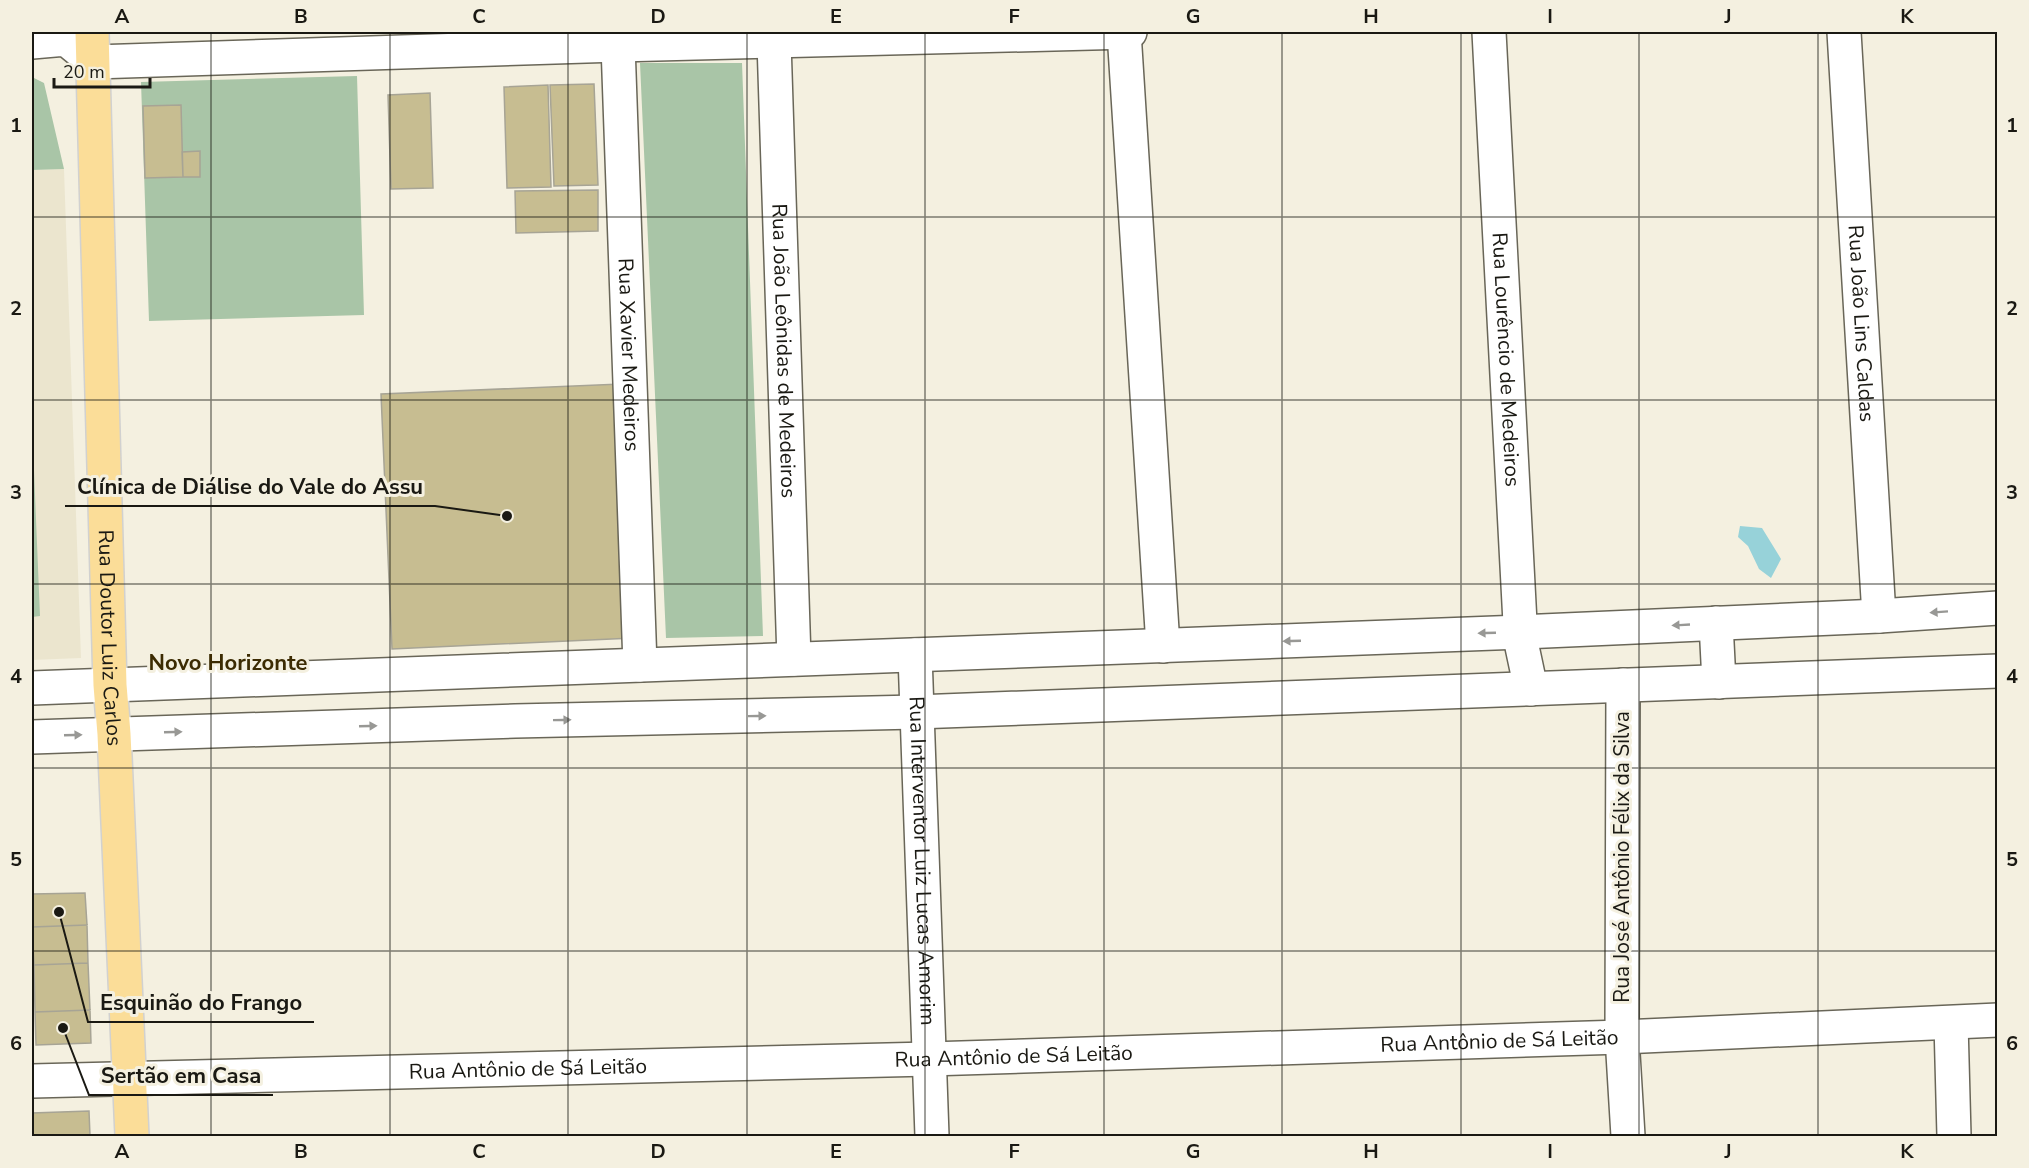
<svg xmlns="http://www.w3.org/2000/svg" width="2029" height="1168" font-family="'Nunito Sans',sans-serif">
	<style>
		.built { fill: #ebe5ce }
		.green { fill: #a9c5a7 }
		.water { fill: #97d2d9 }
		.building { fill: #c7bd91; stroke: #a7a495; stroke-width: 1.5 }
		.lines { fill: none; stroke-linecap: round; stroke-linejoin: round }
		.minor-casing { stroke: #696658; stroke-width: 36 }
		.major-casing { stroke: #d1d1d0; stroke-width: 36 }
		.minor { stroke: #fff; stroke-width: 33 }
		.major { stroke: #fbdd98; stroke-width: 33 }
		.oneway { fill: #989895 }
		.grid { fill: none; stroke: #1a1913; stroke-width: 1.5; stroke-opacity: 0.55 }
		.labels { text-anchor: middle; dominant-baseline: central; stroke-width: 6; stroke-linejoin: round; paint-order: stroke }
		.street-label { font-size: 21px; fill: #1a1913; stroke: #f4f0e0 }
		.neighbourhood-label { font-size: 22px; font-weight: bold; fill: #3c2b02; stroke: #f4f0e0 }
		.leader { fill: none; stroke: #1a1913; stroke-width: 2 }
		.callout-dot { fill: #1a1913; stroke: #f4f0e0; stroke-width: 2 }
		.callout-label { font-size: 22px; text-anchor: middle; font-weight: bold; fill: #1a1913; stroke: #f4f0e0; stroke-width: 6; stroke-linejoin: round; paint-order: stroke }
		.neatline { fill: none; stroke: #1a1913; stroke-width: 2 }
		.grid-label { font-size: 20px; text-anchor: middle; font-weight: bold; fill: #1a1913 }
	</style>
	<rect width="100%" height="100%" fill="#f4f0e0"/>
	<!-- built -->
	<path class="built" d="M64 169 81 658 32 660V170Z"/>
	<!-- green -->
	<path class="green" d="M640 63H742L763 636 666 638Z
		M357 76 364 315 149 321 141 82Z
		M32 77 44 83 64 169 32 170Z
		M32 422 40 616 32 617Z"/>
	<!-- water -->
	<path class="water" d="M1740 526 1762 528 1781 559 1771 578 1759 569 1748 546 1738 537Z"/>
	<!-- building -->
	<path class="building" d="M594 84 598 185 554 186 550 85Z
		M548 85 551 187 507 188 504 87Z
		M430 93 433 188 391 189 388 95Z
		M181 105 183 177 145 178 143 106Z
		M200 151V177H183L182 152Z
		M598 190V231L516 233 515 191Z
		M621 384 633 638 392 649 381 394Z
		M85 893 87 925 32 927V894Z
		M32 917 34 982H32Z
		M87 925 88 963 34 965 32 927Z
		M88 963 90 1010 35 1012 34 965Z
		M90 1010 91 1043 36 1045 35 1012Z
		M89 1111 90 1136H32V1113Z"/>
	<g class="lines">
		<!-- minor casing -->
		<g class="minor-casing">
			<g id="minor">
				<path d="M1124 32 1163 646"/>
				<path id="s1" d="M1489 32 1521 642 1531 689"/>
				<path id="s2" d="M1844 32 1879 616"/>
				<path d="M32 42 66 39 94 62 618 45 1130 32"/>
				<path id="s3" d="M774 42 794 659"/>
				<path id="s4" d="M618 45 640 665"/>
				<path d="M1716 623 1719 682"/>
				<path id="s5" d="M915 655 932 1136"/>
				<path d="M1623 685 1622 1037 1628 1136"/>
				<path d="M32 688 1521 632 1879 616 1998 608"/>
				<path d="M32 737 515 721 916 712 1998 671"/>
				<path d="M1951 1023 1954 1136"/>
				<path id="s6" d="M32 1081 929 1059 1622 1037 1998 1020"/>
			</g>
		</g>
		<!-- major casing -->
		<g class="major-casing">
			<g id="major">
				<path id="s7" d="M92 32 110 685 114 734 132 1136"/>
			</g>
		</g>
		<!-- minor -->
		<use href="#minor" class="minor"/>
		<!-- major -->
		<use href="#major" class="major"/>
	</g>
	<!-- one-way arrows -->
	<defs><path id="oneway-solid" d="M-6-.8H1V-3.2L6.5 0L1 3.2V.8H-6Z" transform="scale(1.5)"/></defs>
	<g class="oneway">
		<use href="#oneway-solid" transform="translate(1939 612) rotate(176)"/>
		<use href="#oneway-solid" transform="translate(1681 625) rotate(177)"/>
		<use href="#oneway-solid" transform="translate(1487 633) rotate(178)"/>
		<use href="#oneway-solid" transform="translate(1292 641) rotate(178)"/>
		<use href="#oneway-solid" transform="translate(757 716) rotate(-1)"/>
		<use href="#oneway-solid" transform="translate(562 720) rotate(-1)"/>
		<use href="#oneway-solid" transform="translate(368 726) rotate(-2)"/>
		<use href="#oneway-solid" transform="translate(173 732) rotate(-2)"/>
		<use href="#oneway-solid" transform="translate(73 735) rotate(-2)"/>
	</g>
	<!-- grid -->
	<path class="grid" d="M211 32V1136M390 32V1136M568 32V1136M747 32V1136M925 32V1136M1104 32V1136M1282 32V1136M1461 32V1136M1639 32V1136M1818 32V1136M32 217H1998M32 400H1998M32 584H1998M32 768H1998M32 951H1998"/>
	<g class="labels">
		<!-- street labels -->
		<g class="street-label">
			<text stroke="none"><textPath href="#s2" startOffset="292">Rua João Lins Caldas</textPath></text>
			<text stroke="none"><textPath href="#s3" startOffset="309">Rua João Leônidas de Medeiros</textPath></text>
			<text stroke="none"><textPath href="#s4" startOffset="310">Rua Xavier Medeiros</textPath></text>
			<text stroke="none"><textPath href="#s1" startOffset="328">Rua Lourêncio de Medeiros</textPath></text>
			<text stroke="none"><textPath href="#s7" startOffset="606">Rua Doutor Luiz Carlos</textPath></text>
			<text transform="translate(1622 857) rotate(-90)">Rua José Antônio Félix da Silva</text>
			<text stroke="none"><textPath href="#s5" startOffset="206">Rua Interventor Luiz Lucas Amorim</textPath></text>
			<text stroke="none"><textPath href="#s6" startOffset="1468">Rua Antônio de Sá Leitão</textPath></text>
			<text stroke="none"><textPath href="#s6" startOffset="982">Rua Antônio de Sá Leitão</textPath></text>
			<text stroke="none"><textPath href="#s6" startOffset="496">Rua Antônio de Sá Leitão</textPath></text>
		</g>
		<!-- neighbourhood labels -->
		<g class="neighbourhood-label">
			<text x="228" y="663">Novo Horizonte</text>
		</g>
	</g>
	<!-- callouts -->
	<path class="leader" d="M507 516L435 506H65M59 912L88 1022H314M63 1028L89 1095H273"/>
	<g class="callout-dot">
		<circle cx="507" cy="516" r="6"/>
		<circle cx="59" cy="912" r="6"/>
		<circle cx="63" cy="1028" r="6"/>
	</g>
	<g class="callout-label">
		<text x="250" y="494">Clínica de Diálise do Vale do Assu</text>
		<text x="201" y="1010">Esquinão do Frango</text>
		<text x="181" y="1083">Sertão em Casa</text>
	</g>
	<!-- border -->
	<rect width="2029" height="1168" fill="none" stroke="#f4f0e0" stroke-width="66"/>
	<!-- scale -->
	<path d="M54 78v9h96v-9" fill="none" stroke="#1a1913" stroke-width="3"/>
	<text x="63" y="78" font-size="18" fill="#1a1913" stroke="#f4f0e0" stroke-width="4.5" paint-order="stroke">20 m</text>
	<rect x="33" y="33" width="1963" height="1102" class="neatline"/>
	<g class="grid-label">
		<text x="122" y="23">A</text>
		<text x="301" y="23">B</text>
		<text x="479" y="23">C</text>
		<text x="658" y="23">D</text>
		<text x="836" y="23">E</text>
		<text x="1014" y="23">F</text>
		<text x="1193" y="23">G</text>
		<text x="1371" y="23">H</text>
		<text x="1550" y="23">I</text>
		<text x="1728" y="23">J</text>
		<text x="1907" y="23">K</text>
		<text x="16" y="132">1</text>
		<text x="2012" y="132">1</text>
		<text x="16" y="315">2</text>
		<text x="2012" y="315">2</text>
		<text x="16" y="499">3</text>
		<text x="2012" y="499">3</text>
		<text x="16" y="683">4</text>
		<text x="2012" y="683">4</text>
		<text x="16" y="866">5</text>
		<text x="2012" y="866">5</text>
		<text x="16" y="1050">6</text>
		<text x="2012" y="1050">6</text>
		<text x="122" y="1158">A</text>
		<text x="301" y="1158">B</text>
		<text x="479" y="1158">C</text>
		<text x="658" y="1158">D</text>
		<text x="836" y="1158">E</text>
		<text x="1014" y="1158">F</text>
		<text x="1193" y="1158">G</text>
		<text x="1371" y="1158">H</text>
		<text x="1550" y="1158">I</text>
		<text x="1728" y="1158">J</text>
		<text x="1907" y="1158">K</text>
	</g>
</svg>
